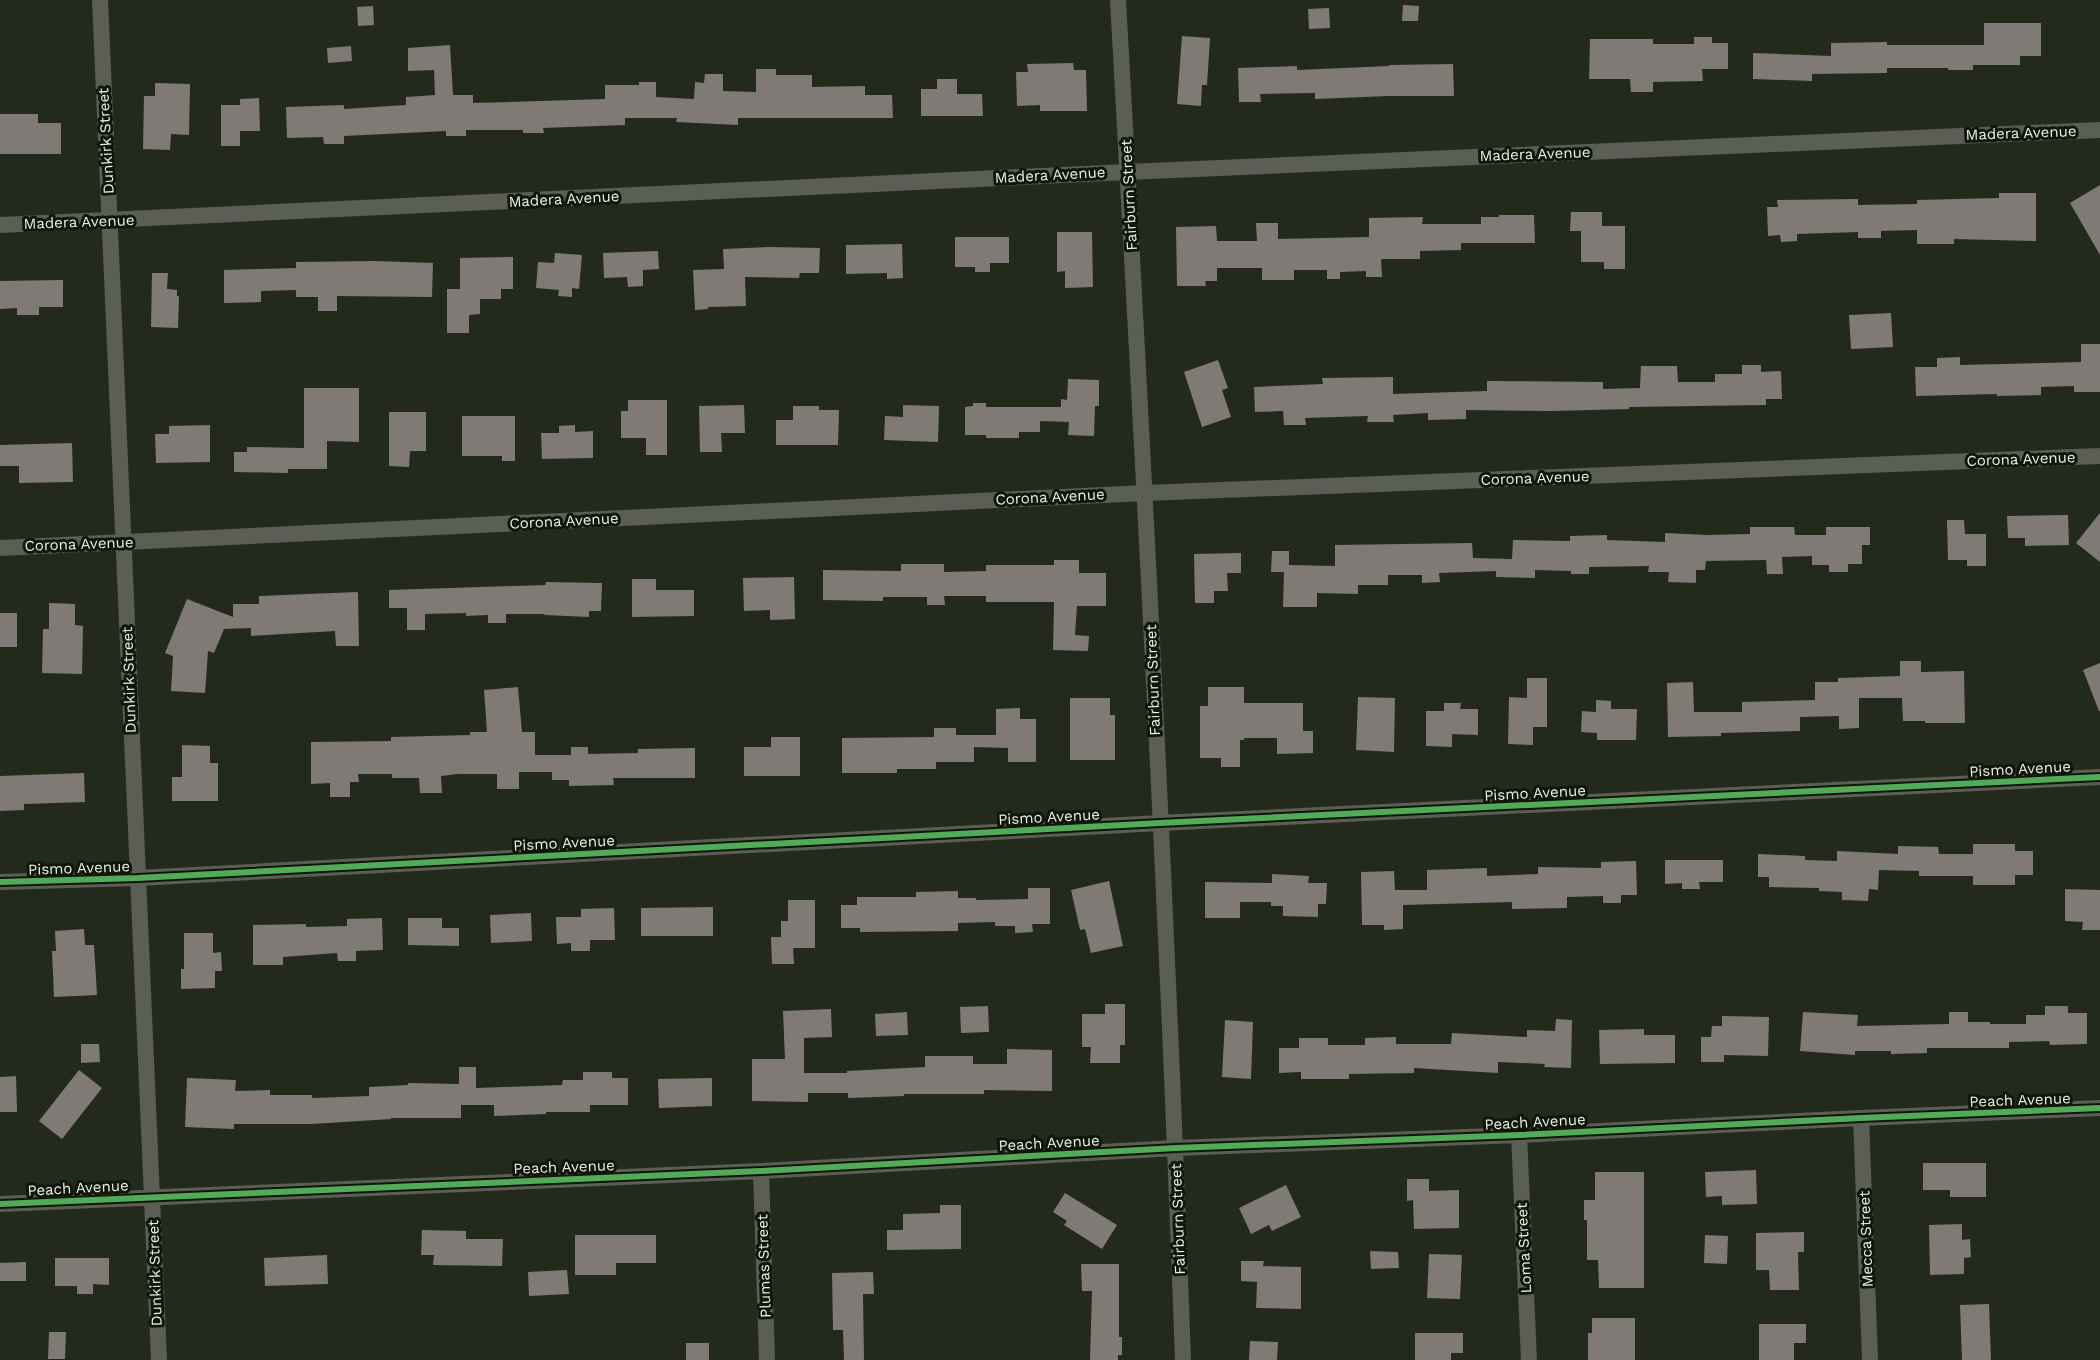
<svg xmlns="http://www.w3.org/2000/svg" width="2100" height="1360" font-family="'Work Sans',sans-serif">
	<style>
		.building { fill: #7f7a76 }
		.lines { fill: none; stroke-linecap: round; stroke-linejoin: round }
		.minor { stroke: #5a5e55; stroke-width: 16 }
		.cycleway-casing { stroke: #11160a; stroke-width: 10 }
		.cycleway { stroke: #51ab58; stroke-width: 6 }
		.labels { text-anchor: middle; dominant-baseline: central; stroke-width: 6; stroke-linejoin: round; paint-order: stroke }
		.street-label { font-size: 15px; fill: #e9f1e1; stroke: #11160a }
	</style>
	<rect width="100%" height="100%" fill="#242a1b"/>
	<!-- building -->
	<path class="building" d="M1403 5 1419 6 1418 21H1402Z
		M373 6 374 25 358 26 357 7Z
		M1329 8 1330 28 1309 29 1308 9Z
		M1984 23H2041V56H2020V65H1973V70H1948V68H1887V73L1812 74V81L1753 79V53L1831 56V43L1887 42V45H1984Z
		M1182 36 1210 38 1207 85H1202L1201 106 1177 104Z
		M1694 37H1712V43H1728V69H1702L1703 81 1653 82V92H1631L1630 79H1589L1590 39H1653V44H1694Z
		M450 45 453 95H473V103L605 99V85H639V82H656V97L694 99 695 82 704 83 705 74H723V91L756 92V69H776V75H812V87L865 86V95H892L893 118H738V125L676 122 677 118H625V125L543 128 544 133H523V130H466V136H446V131L344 136V144H324L323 137 287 138 286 107 344 105V109L406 105V97L435 95 434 70 408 71V48Z
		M351 46 352 61 328 63 327 48Z
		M1073 63 1074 70H1086L1087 111H1040V105L1017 106 1016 72H1028L1027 64Z
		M1453 64 1454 96H1389L1315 99V93L1260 94 1261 102H1239L1238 68 1297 66V70L1389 66V65Z
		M937 79H957V94H982L983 116H921V89H937Z
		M155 83 190 84 189 135 171 134 170 150 143 149 144 96H155Z
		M259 98 260 131H240V146H221V105H240V99Z
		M0 114H38V123H61V154H0Z
		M2100 185V255L2070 203Z
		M1999 193H2036V241L1954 239V244H1917V230L1881 231V238H1858V232L1797 234V241L1781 242 1780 235 1768 236 1767 207H1778L1777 200 1858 199V205L1917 204V200L1999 198Z
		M1571 212H1602V226H1625V269H1604V262H1581V231H1570Z
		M1499 215H1534L1535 243H1461V250L1420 251V259H1381L1382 277H1366V271L1340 272V279H1327V270H1294V280H1262V268H1217V281H1205L1206 286H1177L1176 227 1216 226 1217 241H1257L1256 223H1278V239L1369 237V218L1423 217 1422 224H1481V217H1499Z
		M1057 232H1092L1093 287 1065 288V271L1057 272Z
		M955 237H1009V263H990V272H975V267H955Z
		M902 244 903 278 887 279V273L846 274V245Z
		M770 247 820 248 819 273H800L799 278 745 277 746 306 708 307V309L695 310 693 270 724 269 723 249Z
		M658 251 659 269 643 270V286L628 287 627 277 604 278 603 253Z
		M555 253 582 255 579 289 572 288V297L558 296 559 290 536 288 538 262 554 263Z
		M513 257V289H501V299H480V314L469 315V333H447V289H460V258Z
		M375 261 433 263 432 297 337 296V311H318V297H296V290L261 291V302L224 303V270L296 268V262Z
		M152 273H168L167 289 177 290V296H179L178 328 151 327Z
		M63 280V307H39V315H17V308L0 309V281Z
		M1891 313 1893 347 1851 349 1849 315Z
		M2081 344H2100V392H2074V386L2041 387V395L1997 396V394L1916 396 1915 367H1937V358L1960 357V365L2081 362Z
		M1218 360 1228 388 1222 390 1231 417 1202 427 1184 372Z
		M1742 365H1761V372L1781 371 1782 399H1766V405L1629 407V409L1552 411 1466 410V419L1428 420V413L1393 415 1394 422H1367L1368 416 1305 418 1306 425H1284L1283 411 1255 412 1254 387 1323 384 1322 378 1393 377V394L1487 391V381L1603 382V389L1640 388 1641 366H1677L1678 382H1715V374H1742Z
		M1068 379 1099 380V406H1095L1094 436 1068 435 1069 422 1040 421V432H1019V438H986V435H965V407L973 406V403H986V407H1061V399L1067 400Z
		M304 388H359V442L327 441V469H288V473L234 472V452H247V447L304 448Z
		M628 400H667V455H646V438H621V411H628Z
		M744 405 745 433H721L722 452H700L699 406Z
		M903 405 939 406 938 442 884 440 885 416 903 417Z
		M793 406H819V410H839L838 445H776V420H793Z
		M389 412H426V451H410L409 467 389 466Z
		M462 416H515V461H502V456H462Z
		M210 425V462L156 463 155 434H169V426Z
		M575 425V432L593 431V458L542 459 541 433H559V426Z
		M72 443 73 482 19 483V466H0V445Z
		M2100 513V562L2076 543Z
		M2068 515 2069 545 2025 546V538H2008L2007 516Z
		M1947 520H1964L1965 534H1986V566H1967V560H1948Z
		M1750 527H1794L1795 535H1826V527H1870V545H1862V564H1848V572H1829V565H1812V556L1782 557 1783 574H1767L1766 560 1706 561 1705 570H1696V583L1668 582 1669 572H1648L1649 566 1589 567V574H1571V571L1535 570V578L1496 577V571L1439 573 1440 582 1422 583V575H1388V585H1358V594L1317 593V607H1283L1284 572H1271L1272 551H1289V565L1335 566V545L1472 543 1473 558 1512 559 1513 540 1570 541V536L1607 535V540L1665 542V533L1707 535 1750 534Z
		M1241 553V573H1227L1228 591H1214V603H1195L1194 554Z
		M1054 560H1079V573H1106V606H1077L1075 635 1089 636 1088 651 1053 650 1054 602H986V596H944L945 605H927V597H883V601L823 600V570L901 571V564H944V572L986 571V565H1054Z
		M794 577 795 619 770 620V610L744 611 743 578Z
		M632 579H656V590H694V616L632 617Z
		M546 582 602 583 601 611H589V617L544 615 545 614H506V623H488V615L466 616V613L425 614V630H407V608H389V590L545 585Z
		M358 592 359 646H336L335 631 251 636V628L224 629 214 653 208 651 205 693 171 691 173 656 165 653 187 599 233 617V604H259V596Z
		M49 603 75 604V625L83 626 82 674 42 673 43 629H49Z
		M0 613H17V647H0Z
		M1900 661H1921V672L1964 671 1965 723H1925V721H1903L1902 698H1859V728L1839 729V716L1800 717V731L1721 733V736L1668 737 1667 683 1693 682 1694 712H1742V702L1815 700V682H1838V678L1900 676Z
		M2100 663V711H2099L2083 670Z
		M1527 678H1547V727H1533V745L1508 744 1509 697 1527 698Z
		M518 687 522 732H535V755H571V747H588V754L638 753V749L695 748V778H613L614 785 569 786V780H552V772H519V789H497V774H458L441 776 442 793H420L419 778H392V774H358L359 782H350V797H330V783L311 784V742L391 741V737L470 735V732H487L484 690Z
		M1208 687H1244V703H1303V731H1313V753L1277 754V738H1244V740H1240V767H1221V758H1200V706H1208Z
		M1358 697 1395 698 1394 752 1356 750Z
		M1070 698H1110V715H1115V760H1070Z
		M1596 700 1611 701V709H1637L1636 740H1597V733L1581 732 1582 711 1596 712Z
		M1444 703H1461L1460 709H1478V735L1452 734V747L1426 746V711H1444Z
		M1020 708V719H1036V762H1008V748L974 747V762H936V769H897V773H842V738L934 737V728H956V735H996V709Z
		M771 737H800V776H744V747H771Z
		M182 745 210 746V763H218V801H172V777H182Z
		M84 773 85 802 24 804V810L0 811V776Z
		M1973 844H2015V851H2033V875H2015V885H1973V876H1919V871L1879 870 1878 890 1869 889 1868 901 1842 900V892L1819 891V888L1769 887V877H1758V854L1805 856V860L1837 861V851L1898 854V846L1938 847 1939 854H1973Z
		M1665 860H1723V882H1699L1700 889H1682V883L1665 884Z
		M1636 861 1637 895H1621V903H1603V896L1567 897V908L1512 909V902L1403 905V929L1384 930V925H1362L1361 872 1394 871 1395 890H1427V870L1487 868V876L1538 874V867L1601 868V862Z
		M1272 874 1309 876 1308 883H1327L1326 904H1318V917L1283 916V906H1271V902H1240V918H1205V882L1272 883Z
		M1109 881 1123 946 1091 953 1085 929 1080 930 1071 890Z
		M1028 888H1050V924H1032L1033 932 1015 933V926H995V922L958 923V931L860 932V928H841V905H857V897H916V892L958 891V898H976V900L1028 899Z
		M2065 889 2100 890V930H2082L2083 922 2065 921Z
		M788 900H815V948H793L794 964H772L771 937H781V921H788Z
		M713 907V936H641V908Z
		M614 908 615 940H590V951H571V943L557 944 556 917H581V909Z
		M531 913 532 941 491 943 490 915Z
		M382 918 383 950 356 951V961H338L337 953 283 957V965H253V925L306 924V927L347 926V919Z
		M408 918H442V928H459V946L408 945Z
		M84 929 85 945H94L97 995 54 997 52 951H56L55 931Z
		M184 933H213V953L221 952 222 971H215V988L181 989V969H184Z
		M1105 1004H1125V1045H1120V1063H1090L1091 1047H1082V1014H1105Z
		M988 1006 989 1032 961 1033 960 1007Z
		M2045 1006H2068V1013H2087V1044L2050 1045 2049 1041 2009 1042V1048H1927V1053L1891 1054V1051H1855V1055L1800 1051 1803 1012 1858 1015 1857 1026 1949 1024V1012H1968V1022H1990V1024H2026V1015H2045Z
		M831 1009 832 1037 804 1038V1073H847V1071L925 1067V1056H973V1064H1007V1049L1052 1050V1091L984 1090V1094H904V1096L848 1098V1093H808V1102L752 1101V1059H785L783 1011Z
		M907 1012 908 1035 876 1036 875 1014Z
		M1722 1016 1769 1017 1768 1056 1724 1055V1062H1701V1037H1711L1712 1026H1722Z
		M1556 1019 1572 1020 1571 1068 1544 1067 1545 1064 1498 1062V1073L1414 1068V1073L1349 1074V1079H1301V1072L1279 1073V1048H1299V1038H1328V1045H1365V1038L1396 1037V1044H1451L1452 1033 1527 1037V1030L1555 1031Z
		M1225 1020 1253 1022 1251 1079 1222 1077Z
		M1644 1029V1035H1675V1063L1600 1064 1599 1030Z
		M81 1044H99L100 1062 81 1063Z
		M459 1067H476V1088L562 1085 563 1080H583V1072H612V1078H628V1105H590V1112H546V1114L494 1116V1105H461V1118H391V1119L312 1124H234V1129L185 1127 187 1078 236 1080 235 1091 270 1090V1095H312V1098L369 1096V1087L408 1085V1083L459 1084Z
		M79 1070 102 1088 62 1139 39 1121Z
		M16 1076 17 1112H0V1077Z
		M712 1078V1106L659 1108 658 1079Z
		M1923 1163H1986V1197H1950V1190H1923Z
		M1756 1170 1757 1204 1722 1205V1196L1706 1197 1705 1172Z
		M1595 1172H1644V1288H1599L1598 1260H1587V1220H1584V1200H1595Z
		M1407 1179H1429V1191L1459 1190V1228L1414 1229 1413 1200 1407 1201Z
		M1286 1185 1301 1217 1272 1231 1269 1225 1251 1234 1239 1208Z
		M1065 1193 1117 1225 1102 1249 1064 1225 1067 1221 1053 1212Z
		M940 1205H961V1249L887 1250V1230H903V1214L940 1213Z
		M1962 1224V1240L1970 1239 1971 1257 1964 1258V1274L1930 1275 1929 1225Z
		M422 1230 466 1231V1239H503L502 1266 433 1265 434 1255H421Z
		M1804 1232V1252H1798L1799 1290H1770L1769 1270H1756V1233Z
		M575 1235H656V1263H616V1275H575Z
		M1705 1235 1728 1236 1727 1264 1704 1263Z
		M1370 1251 1398 1252 1399 1268 1371 1269Z
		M1429 1254 1462 1255 1460 1299 1427 1298Z
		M327 1255 328 1284 265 1286 264 1258Z
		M55 1258H109V1285L93 1284V1294H77V1286H55Z
		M1241 1261H1264L1263 1266 1301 1267V1309L1256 1308 1257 1282 1241 1281Z
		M26 1262V1281H0V1263Z
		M1081 1264H1119V1337H1122V1355H1118V1360H1090L1092 1291H1082Z
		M567 1270 569 1294 529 1296 528 1272Z
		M873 1272 874 1294H863L864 1360H844L843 1330H833L832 1273Z
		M1989 1304 1991 1360H1962L1960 1305Z
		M1592 1318H1635V1360H1588V1333H1592Z
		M1759 1324H1806V1343H1794V1360H1759Z
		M49 1332H66L65 1359H48Z
		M1415 1333H1463V1353H1451V1360H1415Z
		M1250 1341 1278 1342 1277 1360H1249Z
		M686 1343H709V1360H686Z"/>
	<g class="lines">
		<!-- minor -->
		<path class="minor" d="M100 0 159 1360
			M1118 0C1143 453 1167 906 1183 1360
			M0 225 1127 172 2100 130
			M0 548 1145 493 2100 456
			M0 882 138 878 1160 823 2100 777
			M1861 1118 1870 1360
			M1519 1135 1529 1360
			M761 1171 767 1360
			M0 1204 761 1171 1176 1148 1519 1135 1861 1118 2100 1108"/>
		<!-- cycleway casing -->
		<g class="cycleway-casing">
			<path id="cycleway" d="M0 882 138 878 1160 823 2100 777
				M0 1204 761 1171 1176 1148 1519 1135 1861 1118 2100 1108"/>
		</g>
		<!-- cycleway -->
		<use href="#cycleway" class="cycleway"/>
	</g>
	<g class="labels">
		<!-- street labels -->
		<g class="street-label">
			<text transform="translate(2021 133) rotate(-2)">Madera Avenue</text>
			<text transform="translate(106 141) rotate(-93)">Dunkirk Street</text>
			<text transform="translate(1535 154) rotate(-2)">Madera Avenue</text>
			<text transform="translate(1050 175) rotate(-3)">Madera Avenue</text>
			<text transform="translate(1129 195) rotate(-93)">Fairburn Street</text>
			<text transform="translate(564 199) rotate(-3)">Madera Avenue</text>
			<text transform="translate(79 222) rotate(-2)">Madera Avenue</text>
			<text transform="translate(2021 459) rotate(-2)">Corona Avenue</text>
			<text transform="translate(1535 478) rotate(-2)">Corona Avenue</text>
			<text transform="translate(1050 497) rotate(-3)">Corona Avenue</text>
			<text transform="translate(564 521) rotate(-3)">Corona Avenue</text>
			<text transform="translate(79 544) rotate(-2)">Corona Avenue</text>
			<text transform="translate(129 680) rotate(-92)">Dunkirk Street</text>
			<text transform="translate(1153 680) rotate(-92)">Fairburn Street</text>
			<text transform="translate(2020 769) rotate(-3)">Pismo Avenue</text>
			<text transform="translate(1535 793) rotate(-3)">Pismo Avenue</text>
			<text transform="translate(1049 817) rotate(-3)">Pismo Avenue</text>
			<text transform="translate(564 843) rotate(-3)">Pismo Avenue</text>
			<text transform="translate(79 868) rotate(-2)">Pismo Avenue</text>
			<text transform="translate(2020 1100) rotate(-2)">Peach Avenue</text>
			<text transform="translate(1535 1122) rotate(-3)">Peach Avenue</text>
			<text transform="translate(1049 1143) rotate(-3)">Peach Avenue</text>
			<text transform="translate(564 1167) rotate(-2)">Peach Avenue</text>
			<text transform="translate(78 1188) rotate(-3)">Peach Avenue</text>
			<text transform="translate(1178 1219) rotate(-92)">Fairburn Street</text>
			<text transform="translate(1866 1239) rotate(-92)">Mecca Street</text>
			<text transform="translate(1524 1248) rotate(-93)">Loma Street</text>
			<text transform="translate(764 1266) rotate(-92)">Plumas Street</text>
			<text transform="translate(155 1273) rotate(-92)">Dunkirk Street</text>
		</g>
	</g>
</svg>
